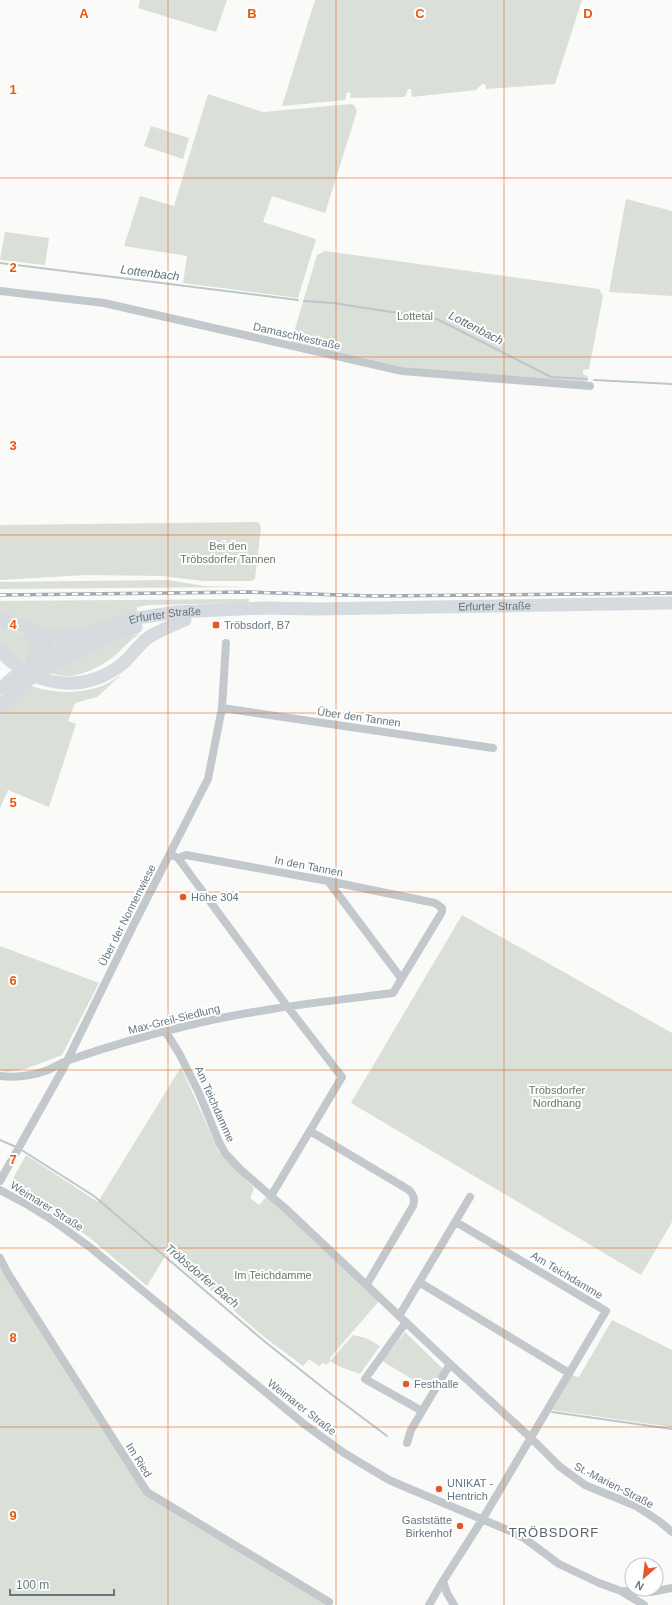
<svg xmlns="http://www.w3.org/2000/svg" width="672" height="1605" font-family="Arial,sans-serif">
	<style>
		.green { fill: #dadfd7 }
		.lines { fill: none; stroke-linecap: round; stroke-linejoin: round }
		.stream { stroke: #bbc7cb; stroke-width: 2 }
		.street { stroke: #c3c8cc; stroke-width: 8 }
		.primary { stroke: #d6dbdf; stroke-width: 13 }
		.rail-casing { stroke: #a2aab0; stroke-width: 3.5 }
		.rail { stroke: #fff; stroke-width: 2; stroke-dasharray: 6; stroke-linecap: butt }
		.grid { fill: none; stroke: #e8590c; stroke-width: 1; stroke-opacity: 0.55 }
		.poi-dot { fill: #e4572e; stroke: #fff; stroke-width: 1.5 }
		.labels { text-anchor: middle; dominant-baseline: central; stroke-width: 4; stroke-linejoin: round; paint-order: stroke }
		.park-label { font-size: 11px; fill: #687a64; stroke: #fff }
		.street-label { font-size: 11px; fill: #657683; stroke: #fff }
		.poi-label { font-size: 11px; fill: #657683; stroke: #fff; text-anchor: start }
		.water-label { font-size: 12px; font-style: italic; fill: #60757c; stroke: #fff }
		.quarter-label { font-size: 13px; letter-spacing: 1px; fill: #57646e; stroke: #fff }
		.grid-label { font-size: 13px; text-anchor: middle; font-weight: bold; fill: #e8590c; stroke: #fff; stroke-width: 4; stroke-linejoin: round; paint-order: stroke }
	</style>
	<rect width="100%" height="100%" fill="#fafaf8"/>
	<!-- green -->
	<path class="green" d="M140 0H227L216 32 138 8Z
		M315 0H582L555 84 486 89 485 84H482L476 90 412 97 411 89H408L406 95 404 97 350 98 351 93 347 92 345 100 282 106Z
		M208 94 263 112 351 104 354 105 357 111 325 213 272 196 263 222 316 239 298 298 183 283 187 256 124 246 140 196 174 206Z
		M151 126 189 138 183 159 144 146Z
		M626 199 672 211V296L609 292Z
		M5 232 49 238 45 265 0 260Z
		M325 251 599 289 603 296 589 369 583 370V374L588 377 587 383 403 367 291 342 317 255Z
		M258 522 261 527 255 579 251 581H203L162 576 86 575 0 580V525Z
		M168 580 204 586 248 587 0 589V582Z
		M249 599V601L247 603 148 605 137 607V611L122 618 77 632 63 634 0 615V601Z
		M0 624C13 628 24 632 32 643L28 660 23 662 0 646Z
		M140 634C132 638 126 645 119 652 107 663 86 675 69 676 62 676 55 674 48 673 77 657 107 639 140 634Z
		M121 675 97 697 75 703 68 721 76 724 49 807 8 790 0 808V712L28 685C51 693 75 695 99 687 107 685 114 679 121 675Z
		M462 915 672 1033V1222L641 1275 351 1103Z
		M0 946 99 983 62 1055C45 1061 17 1075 0 1071Z
		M181 1067 219 1152 254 1188 250 1198 259 1205 267 1196 379 1301 330 1358V1361L327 1365 323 1363 319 1366 309 1359 303 1366 263 1336 199 1280 197 1281 167 1253 147 1286 90 1238 48 1209 9 1186 26 1155 98 1202Z
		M0 1268 146 1493 328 1605H0Z
		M612 1320 672 1350V1427L552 1410 572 1375 579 1377Z
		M405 1332 443 1369 430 1390 382 1361Z
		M353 1335 366 1338 380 1346 360 1374 338 1366 330 1361Z"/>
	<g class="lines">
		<!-- stream -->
		<path class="stream" d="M0 263 298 300
			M304 301 333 303 437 319 551 377 587 379
			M594 380 672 384
			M0 1140 16 1147
			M20 1149 94 1196 264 1341 331 1394 387 1436
			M552 1412 672 1429"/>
		<!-- street -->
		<path class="street" d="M0 291 104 303 402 371 590 386
			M222 708 493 748
			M178 858 287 1006 342 1077 271 1196
			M328 881 401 978
			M165 1031 179 1053 199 1093 219 1142 225 1153 241 1170 286 1209 450 1364 531 1438 559 1466 585 1485 636 1506 659 1521 672 1532
			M0 1076C16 1078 32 1076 48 1070 55 1067 62 1062 69 1060 107 1047 147 1035 186 1026 254 1009 323 1002 393 993L442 912V908L435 903 328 881 186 855 178 858 170 854
			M310 1131 409 1190C414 1195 415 1199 413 1206L367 1284
			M0 1181 63 1069 134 924 208 779 222 708 226 643
			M0 1190 28 1205 51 1219 91 1248 304 1424 344 1453 389 1480 410 1489 510 1531 524 1538 559 1564 599 1583 621 1591 644 1605
			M0 1258 7 1272 147 1492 329 1602
			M419 1282 569 1373
			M399 1316 470 1197
			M406 1322 365 1379 422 1411
			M407 1443 411 1430 450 1364
			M624 1591 651 1592 672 1588
			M429 1605 443 1581
			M454 1605 447 1593 443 1581 482 1520 606 1311 456 1222"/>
		<!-- primary -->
		<g class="primary">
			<path d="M0 619C19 624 57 634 50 661"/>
			<path d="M29 631C42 642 37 654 30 666"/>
			<path d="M37 632 56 636 79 635"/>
			<path d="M0 651C33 686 81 695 121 665 131 657 138 645 149 637 160 630 173 625 185 620"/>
			<path id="s1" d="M0 689 17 674 60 648 88 633 137 618 177 612 264 608 317 609 672 603"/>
			<path d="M0 706 27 681 47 668 102 639 136 627"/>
		</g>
		<!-- rail casing -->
		<g class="rail-casing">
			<path id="rail" d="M0 595 250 592 374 596 672 593"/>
		</g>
		<!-- rail -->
		<use href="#rail" class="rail"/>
	</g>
	<!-- grid -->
	<path class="grid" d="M168 0V1605M336 0V1605M504 0V1605M0 178H672M0 357H672M0 535H672M0 713H672M0 892H672M0 1070H672M0 1248H672M0 1427H672"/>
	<!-- markers -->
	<g class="poi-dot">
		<rect x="212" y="621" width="8" height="8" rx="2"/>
		<circle cx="183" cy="897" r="4"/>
		<circle cx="406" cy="1384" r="4"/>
		<circle cx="439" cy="1489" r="4"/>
		<circle cx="460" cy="1526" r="4"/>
	</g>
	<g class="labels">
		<!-- park labels -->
		<g class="park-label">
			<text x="415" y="316">Lottetal</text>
			<text x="228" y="546">Bei den<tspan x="228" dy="13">Tröbsdorfer Tannen</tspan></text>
			<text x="557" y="1090">Tröbsdorfer<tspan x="557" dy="13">Nordhang</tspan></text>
			<text x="273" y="1275">Im Teichdamme</text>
		</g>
		<!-- street labels -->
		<g class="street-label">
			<text transform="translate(297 336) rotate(13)">Damaschkestraße</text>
			<text stroke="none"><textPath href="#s1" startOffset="514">Erfurter Straße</textPath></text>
			<text stroke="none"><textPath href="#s1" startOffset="184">Erfurter Straße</textPath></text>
			<text transform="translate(359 717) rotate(8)">Über den Tannen</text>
			<text transform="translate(309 866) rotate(11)">In den Tannen</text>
			<text transform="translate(127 915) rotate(-63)">Über der Nonnenwiese</text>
			<text transform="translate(174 1019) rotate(-14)">Max-Greil-Siedlung</text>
			<text transform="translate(215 1104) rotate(66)">Am Teichdamme</text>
			<text transform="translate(47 1206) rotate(32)">Weimarer Straße</text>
			<text transform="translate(567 1275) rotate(31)">Am Teichdamme</text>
			<text transform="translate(302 1407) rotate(38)">Weimarer Straße</text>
			<text transform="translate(139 1460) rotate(58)">Im Ried</text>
			<text transform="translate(614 1485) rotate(27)">St.-Marien-Straße</text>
		</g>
		<!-- poi labels -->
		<g class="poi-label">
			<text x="224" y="625">Tröbsdorf, B7</text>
			<text x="191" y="897">Höhe 304</text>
			<text x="414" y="1384">Festhalle</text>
			<text x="447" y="1483">UNIKAT -<tspan x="447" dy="13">Hentrich</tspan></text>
			<text x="452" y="1520" text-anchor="end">Gaststätte<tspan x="452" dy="13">Birkenhof</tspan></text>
		</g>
		<!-- water labels -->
		<g class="water-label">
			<text transform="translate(150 273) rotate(7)">Lottenbach</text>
			<text transform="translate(476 328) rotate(27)">Lottenbach</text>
			<text transform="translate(202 1276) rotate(40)">Tröbsdorfer Bach</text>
		</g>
		<!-- quarter labels -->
		<g class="quarter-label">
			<text x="554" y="1532">TRÖBSDORF</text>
		</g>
	</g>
	<g class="grid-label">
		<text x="84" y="18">A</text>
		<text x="252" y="18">B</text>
		<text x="420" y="18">C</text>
		<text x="588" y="18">D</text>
		<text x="13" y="94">1</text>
		<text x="13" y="272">2</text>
		<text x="13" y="450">3</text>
		<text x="13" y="629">4</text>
		<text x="13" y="807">5</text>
		<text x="13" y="985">6</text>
		<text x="13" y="1164">7</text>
		<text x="13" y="1342">8</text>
		<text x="13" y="1520">9</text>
	</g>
	<!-- north arrow -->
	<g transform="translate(644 1577) rotate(208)"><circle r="19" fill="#ffffff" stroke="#c1c8cd"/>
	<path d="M0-3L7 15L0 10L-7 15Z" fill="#e4572e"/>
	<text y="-6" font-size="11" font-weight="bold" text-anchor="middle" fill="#657683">N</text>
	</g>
	<!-- scale -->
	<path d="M10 1589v6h104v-6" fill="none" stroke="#657683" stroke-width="2"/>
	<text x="16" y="1589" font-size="12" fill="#657683" stroke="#ffffff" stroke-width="3" paint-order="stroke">100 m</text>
</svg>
